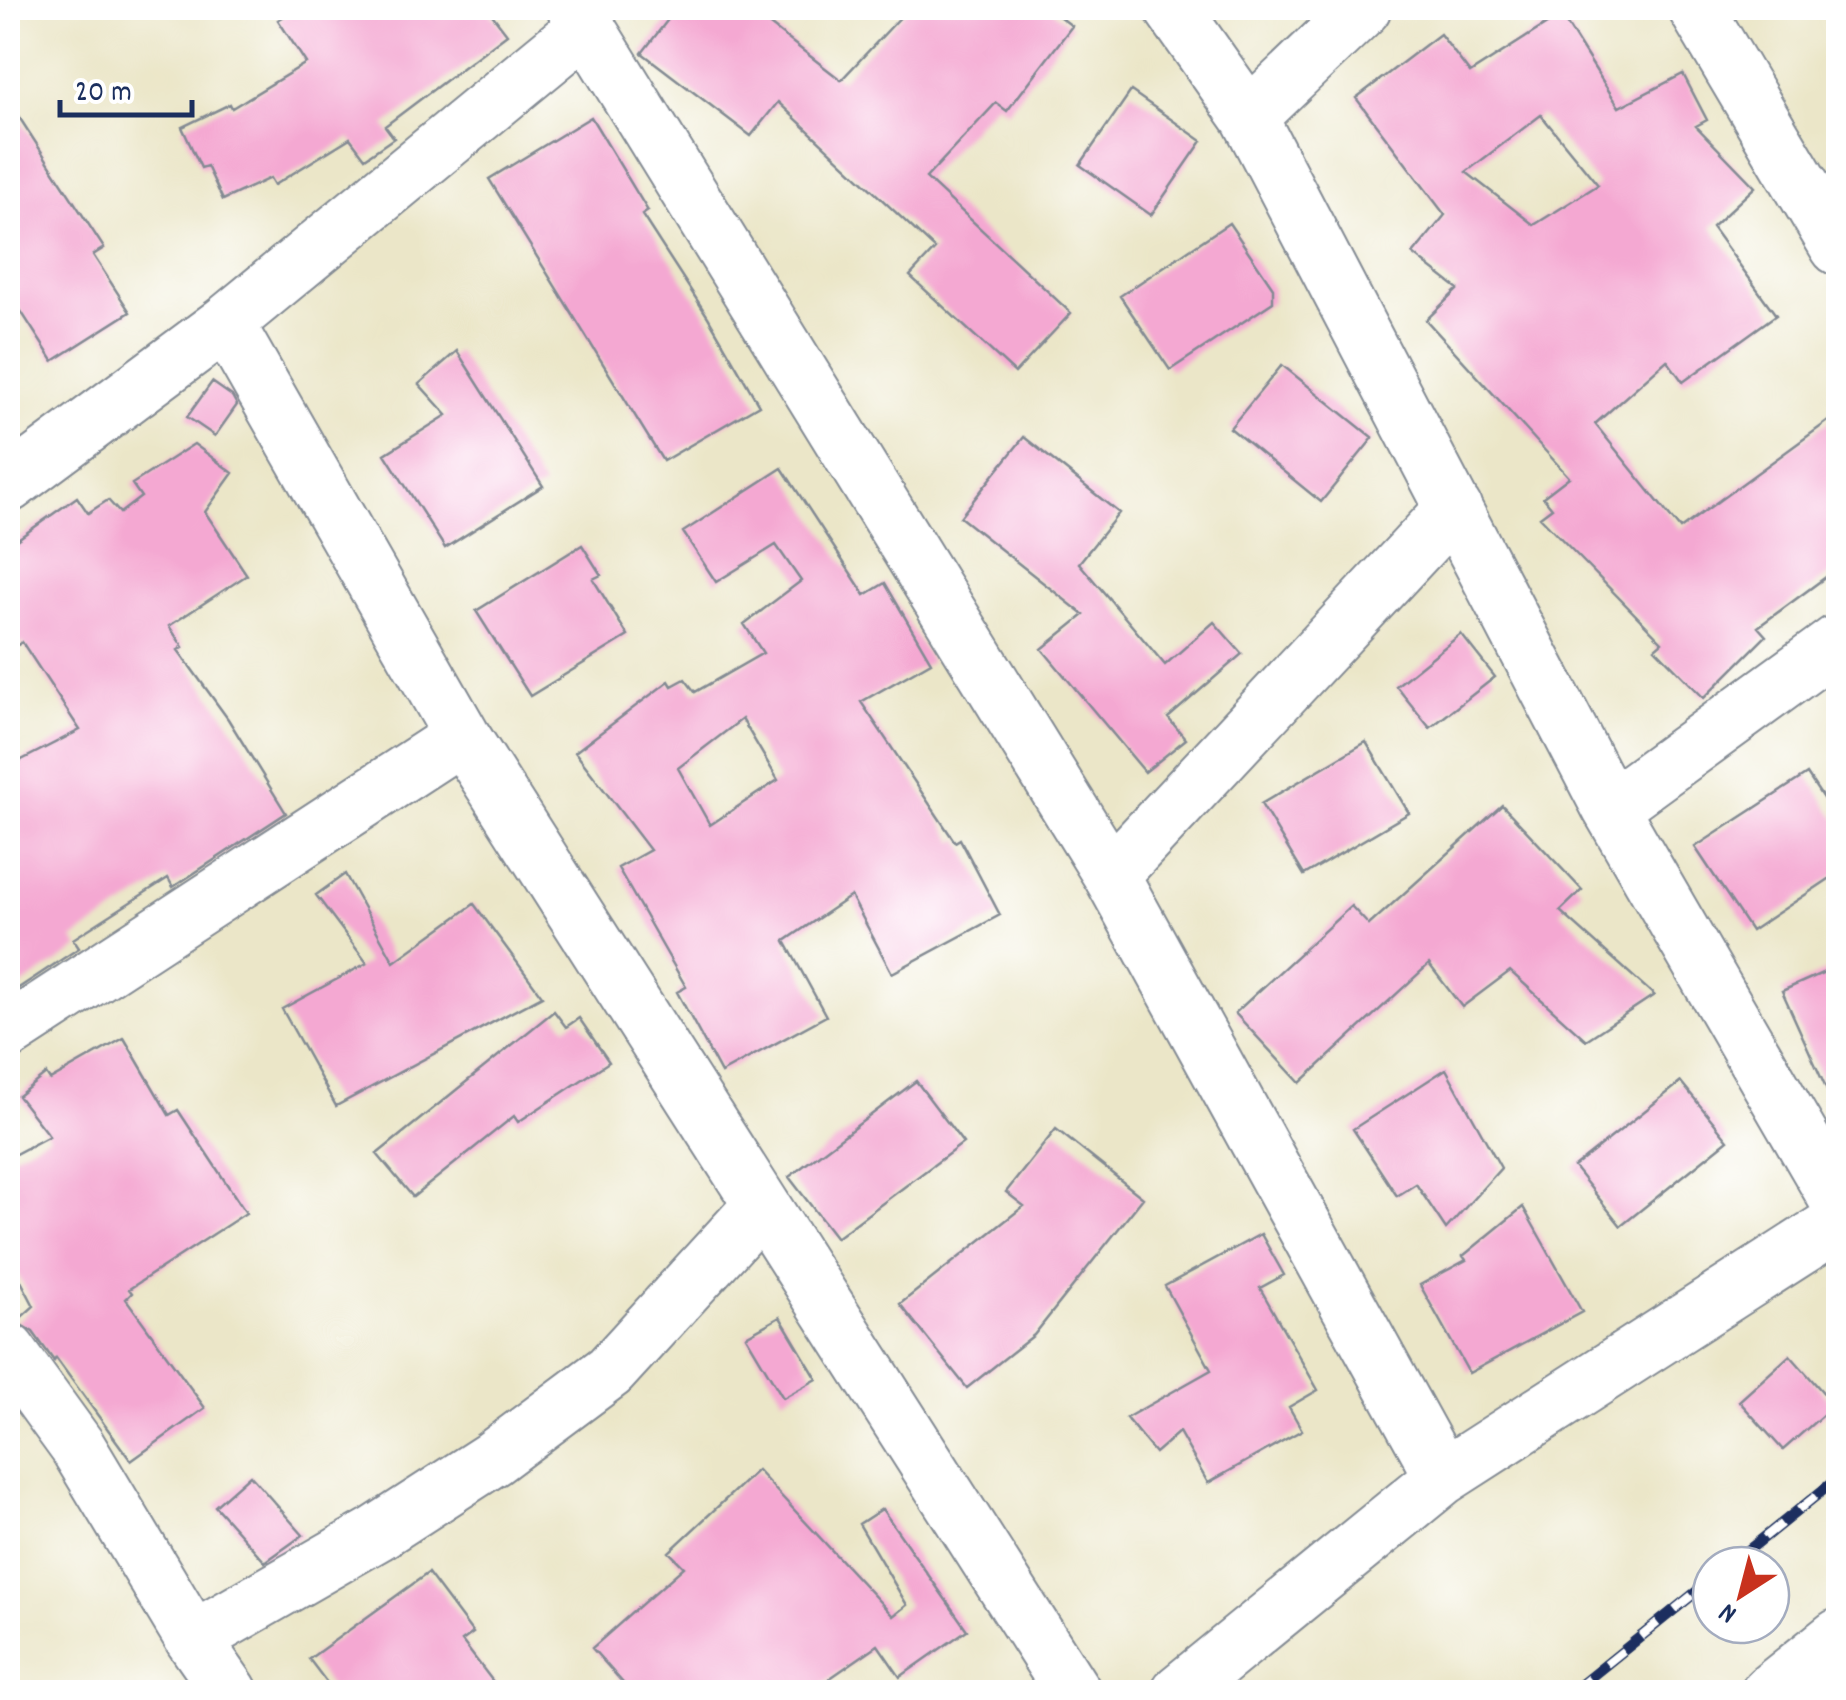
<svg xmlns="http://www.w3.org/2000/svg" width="1846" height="1700" font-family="Dekko,sans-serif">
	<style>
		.building { fill: #f4a8d2; fill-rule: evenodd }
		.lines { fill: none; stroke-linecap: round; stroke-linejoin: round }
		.minor-casing { stroke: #838a93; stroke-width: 59 }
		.minor { stroke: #fff; stroke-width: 55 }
		.rail-casing { stroke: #1b2f5e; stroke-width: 11 }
		.rail { stroke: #fff; stroke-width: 8; stroke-dasharray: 22; stroke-linecap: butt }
	</style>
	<rect width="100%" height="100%" fill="#fff"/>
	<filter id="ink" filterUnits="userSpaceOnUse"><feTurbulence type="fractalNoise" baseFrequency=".01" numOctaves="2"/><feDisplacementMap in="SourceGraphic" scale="20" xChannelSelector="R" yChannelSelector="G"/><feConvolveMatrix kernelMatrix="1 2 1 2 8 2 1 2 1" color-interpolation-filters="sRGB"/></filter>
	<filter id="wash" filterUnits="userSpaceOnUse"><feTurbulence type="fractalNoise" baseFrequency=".0048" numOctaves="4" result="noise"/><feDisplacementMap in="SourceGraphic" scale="40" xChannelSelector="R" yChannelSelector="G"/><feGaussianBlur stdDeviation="2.25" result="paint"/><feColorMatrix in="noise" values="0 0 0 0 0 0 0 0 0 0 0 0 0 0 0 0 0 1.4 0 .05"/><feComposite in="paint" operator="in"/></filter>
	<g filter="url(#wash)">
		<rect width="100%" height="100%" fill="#ebe6c8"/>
		<g id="blocks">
			<!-- building -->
			<path class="building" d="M297 8H487L507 34 385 126 394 138 365 158 350 138 274 185 270 178 223 200 207 166 201 168 182 127 230 104 232 108 306 63 278 20Z
				M677 8H776L766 22 841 80 909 8H1048L1072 26 1007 111 996 103 926 178 1071 313 1015 373 910 276 935 249 778 102 751 136 642 53Z
				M1561 15 1619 107 1683 74 1707 120 1696 126 1755 187 1712 227 1776 315 1683 382 1667 360 1595 424 1680 529 1838 414V568L1758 627 1766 636 1704 698 1655 648 1662 642 1540 517 1552 508 1543 497 1569 477 1426 320 1458 289 1413 254 1445 215 1356 98 1440 34 1470 73ZM1541 115 1598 185 1534 225 1466 172Z
				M1131 91 1202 141 1151 215 1080 165Z
				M8 100 104 248 93 255 130 312 53 361 8 291Z
				M591 117 648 211 642 215 708 317 759 405 663 461 489 179Z
				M1229 223 1273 288V302L1170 370 1120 296Z
				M457 351 543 486 445 548 385 454 447 415 419 384Z
				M1282 365 1373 438 1321 502 1230 428Z
				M212 382 232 396 237 405 215 436 187 417Z
				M1024 437 1119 513 1079 563 1165 665 1214 622 1242 654 1168 718 1186 739 1145 772 1042 649 1084 615 960 517Z
				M194 444 233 473 205 512 247 575 169 626 183 647 178 650 228 719 286 813 173 887 168 878 73 939 79 948 8 995V767L80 730 22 642 8 652V546L77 497 88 513 108 500 120 513 141 497 132 484Z
				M782 468 865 595 885 583 931 662 861 702 955 842 960 839 1000 915 892 973 851 896 785 941 826 1016 721 1073 677 992 686 987 618 868 650 850 575 752 669 681 672 686 685 679 695 692 763 653 744 624 801 581 776 545 716 582 683 532ZM742 719 778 780 710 825 678 768Z
				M582 545 601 575 593 579 628 636 530 696 476 611Z
				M1461 634 1495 677 1430 728 1396 686Z
				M1366 742 1409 813 1304 875 1261 804Z
				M1807 774 1838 821V873L1751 931 1695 847Z
				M1502 805 1582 890 1560 911 1654 995 1586 1040 1510 971 1462 1007 1429 964 1300 1083 1235 1013 1351 906 1369 925Z
				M345 874 394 962 474 904 542 996 336 1106 282 1009 367 963 316 895Z
				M1838 966V1115L1782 991Z
				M554 1011 566 1027 579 1018 609 1062 518 1122 514 1116 413 1197 377 1154Z
				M124 1038 169 1115 178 1110 246 1213 129 1289 132 1293 126 1299 205 1408 131 1461 56 1358 54 1361 33 1332 16 1322 34 1306 8 1256V1158L49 1136 18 1096 46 1074 50 1080Z
				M1446 1069 1501 1168 1446 1229 1416 1184 1397 1196 1353 1129Z
				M916 1081 963 1143 836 1238 789 1177Z
				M1681 1082 1728 1140 1621 1226 1574 1167Z
				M1056 1129 1143 1198 1034 1335 967 1388 900 1304 1024 1206 1006 1192Z
				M1523 1207 1582 1312 1469 1373 1420 1285 1466 1260 1463 1256Z
				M1261 1234 1284 1275 1260 1288 1318 1390 1289 1407 1302 1430 1208 1483 1179 1432 1155 1453 1126 1418 1211 1370 1165 1286Z
				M780 1317 817 1379 783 1398 746 1336Z
				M1790 1355 1834 1405 1783 1450 1739 1401Z
				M757 1470 893 1616 907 1605 859 1524 882 1509 967 1630 900 1677 878 1645 810 1692H631L592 1648 684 1567 669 1552Z
				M250 1475 303 1535 265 1562 215 1506Z
				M428 1573 473 1633 462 1641 501 1692H334L309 1659Z"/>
		</g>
	</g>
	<g filter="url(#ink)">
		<use href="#blocks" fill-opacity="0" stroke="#838a93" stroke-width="2.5"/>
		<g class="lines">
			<!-- minor casing -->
			<g class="minor-casing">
				<path id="minor" d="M575 8 1111 875 1443 1477 1179 1692
					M1172 8 1249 117 1610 808 1838 1201
					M1696 8 1838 247
					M1249 117 1363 8
					M226 323 462 736 1073 1692
					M8 485 226 323 588 25
					M1610 808 1838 642
					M1111 875 1454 508
					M8 1032 462 736
					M8 1351 77 1446 193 1639 230 1692
					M1443 1477 1838 1223
					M193 1639 376 1534 492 1459 610 1371 761 1206
					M1769 1692 1838 1637"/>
			</g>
			<!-- minor -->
			<use href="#minor" class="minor"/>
			<!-- rail casing -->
			<g class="rail-casing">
				<path id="rail" d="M1730 1565 1838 1478
					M1572 1692 1711 1580"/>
			</g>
			<!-- rail -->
			<use href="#rail" class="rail"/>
		</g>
	</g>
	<!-- margin -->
	<rect width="1846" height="1700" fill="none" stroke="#fff" stroke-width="40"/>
	<!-- north arrow -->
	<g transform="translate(1741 1595) rotate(216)"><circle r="48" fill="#ffffff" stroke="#a4acbf" stroke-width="2.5"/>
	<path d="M0-8L18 38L0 25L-18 38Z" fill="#c8321e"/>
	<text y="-15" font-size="28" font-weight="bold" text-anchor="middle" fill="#1b2f5e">N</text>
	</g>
	<!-- scale -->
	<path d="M60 100v15h132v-15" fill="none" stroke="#1b2f5e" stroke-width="5"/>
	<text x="75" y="100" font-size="30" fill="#1b2f5e" stroke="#ffffff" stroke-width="8" paint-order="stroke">20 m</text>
</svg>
